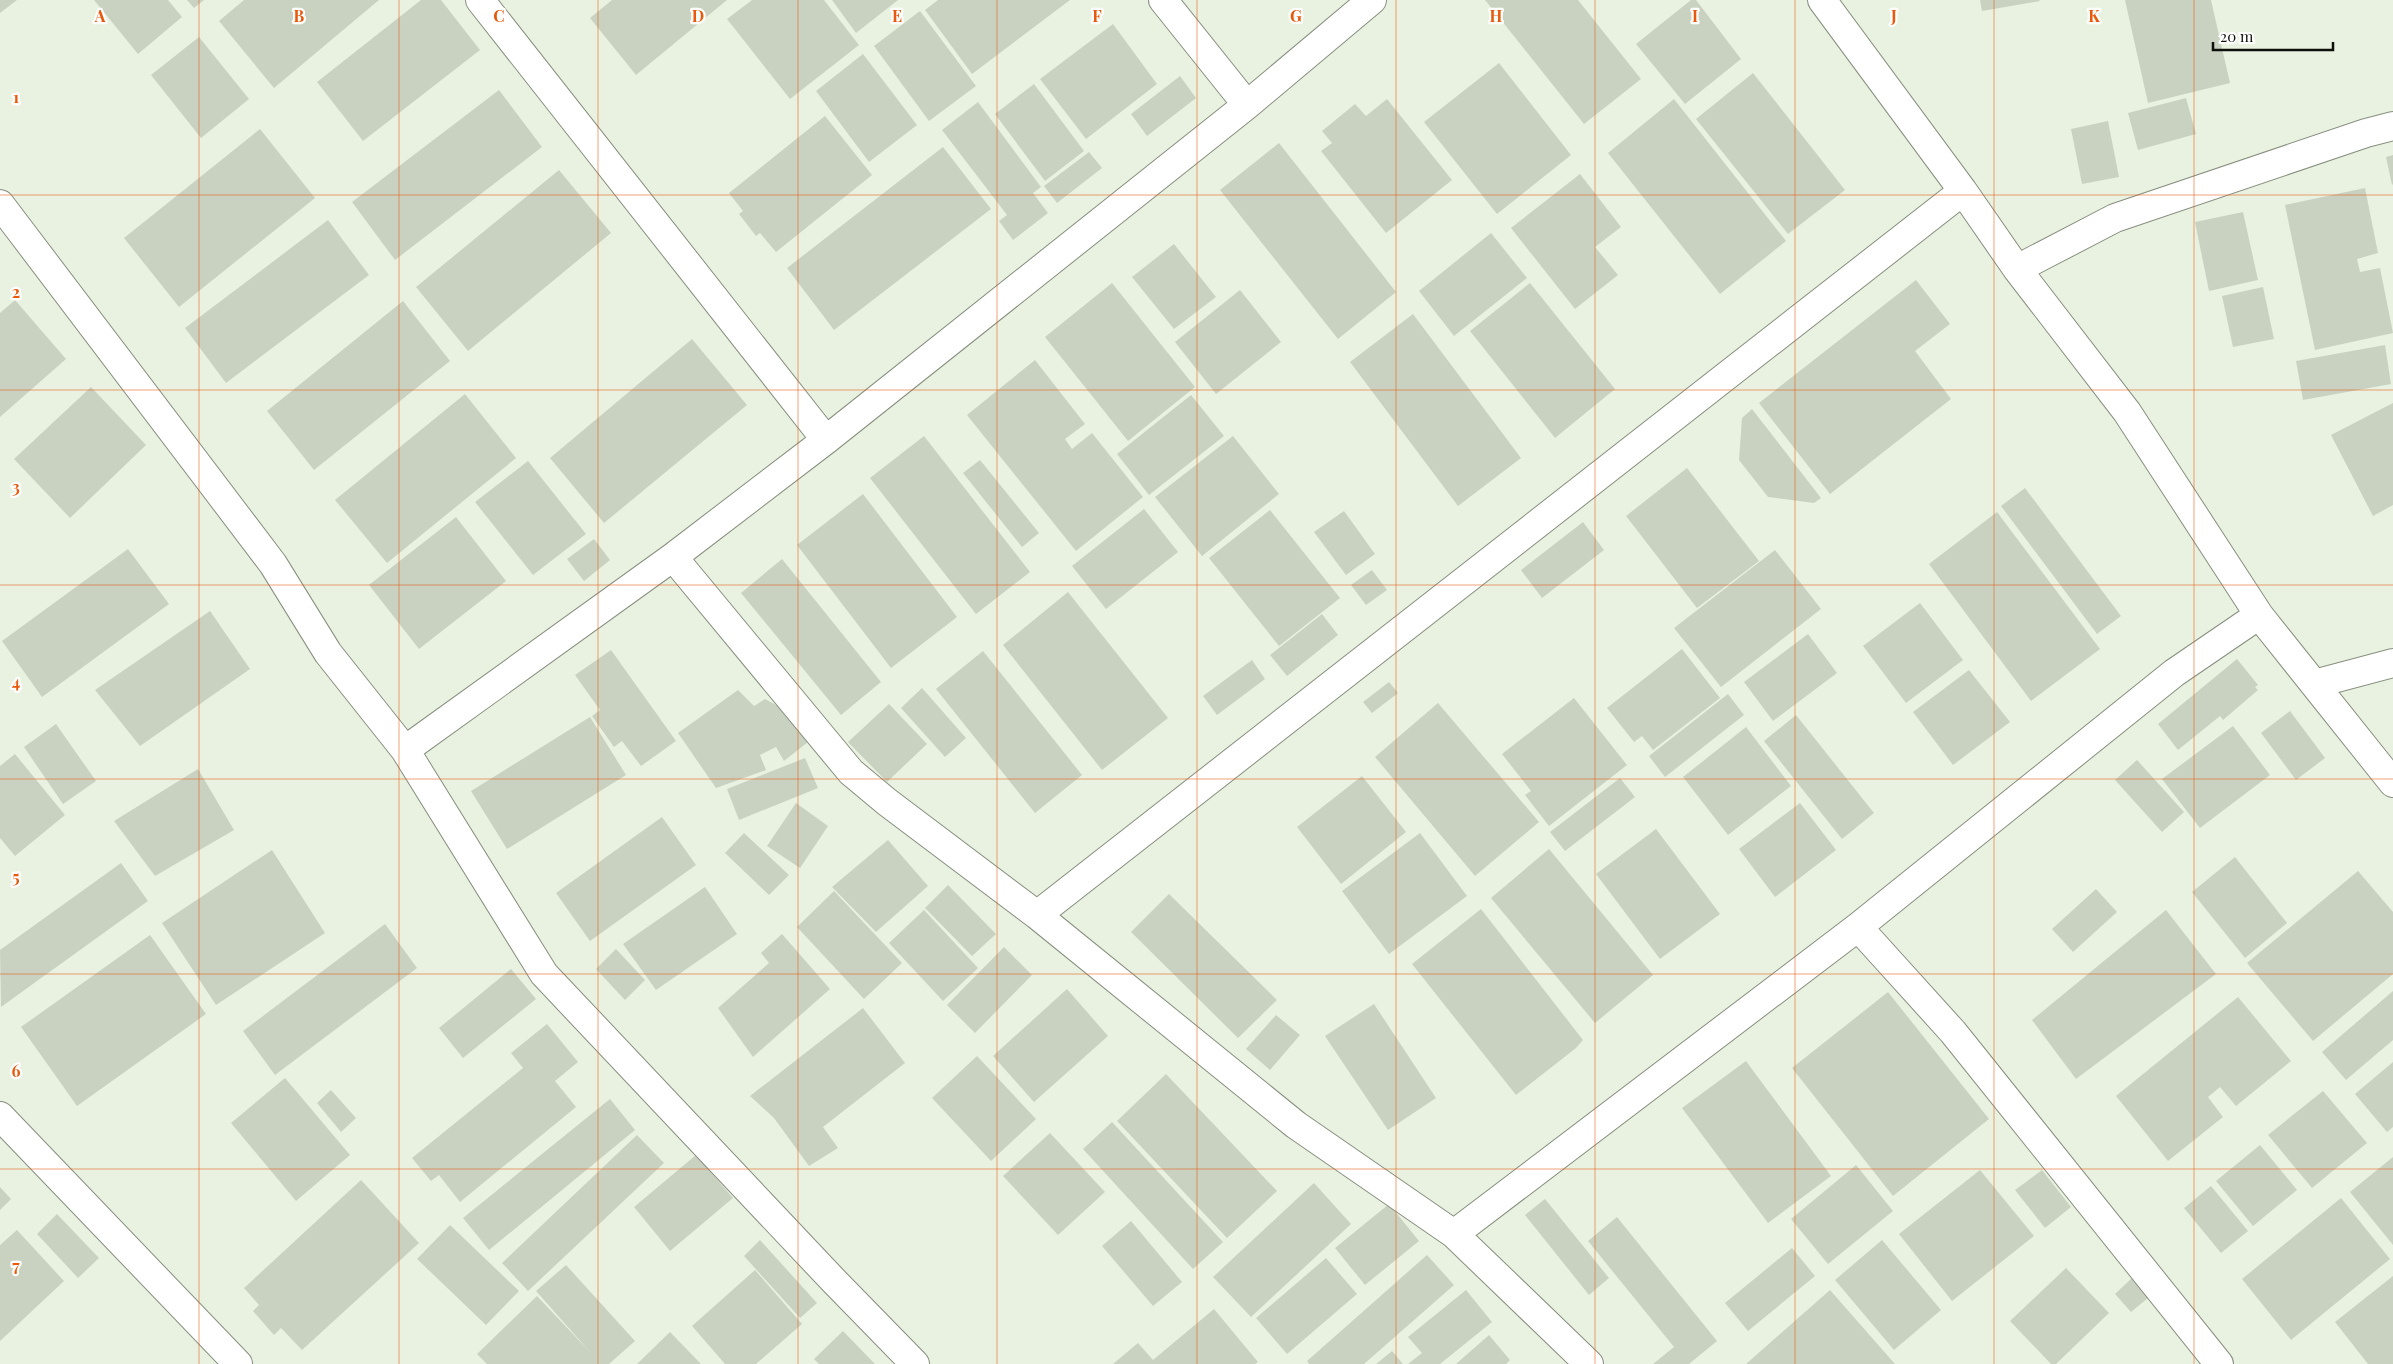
<svg xmlns="http://www.w3.org/2000/svg" width="2393" height="1364" font-family="'Playfair Display',serif">
	<style>
		.building { fill: #c9d2c1 }
		.lines { fill: none; stroke-linecap: round; stroke-linejoin: round }
		.minor-casing { stroke: #878f7f; stroke-width: 30 }
		.minor { stroke: #fff; stroke-width: 28 }
		.grid { fill: none; stroke: #e8590c; stroke-width: 1; stroke-opacity: 0.55 }
		.grid-label { font-size: 16px; text-anchor: middle; font-weight: bold; fill: #e8590c; stroke: #fff; stroke-width: 4.5; stroke-linejoin: round; paint-order: stroke }
	</style>
	<rect width="100%" height="100%" fill="#e9f2e1"/>
	<!-- building -->
	<path class="building" d="M0 0H17L0 13Z
		M94 0H168L182 17 138 54Z
		M187 0H204L194 8Z
		M244 0H379L274 88 219 21Z
		M421 0H441L480 50 363 141 317 82Z
		M612 0H727L636 75 590 18Z
		M752 0H824L859 45 790 99 727 19Z
		M832 0H898L856 33Z
		M938 0H1070L972 74 925 10Z
		M1485 0H1578L1641 79 1584 124Z
		M1691 0H1696L1741 59 1685 104 1636 44Z
		M1980 0H2039L2040 1 1982 11Z
		M2125 0H2211L2230 83 2148 103Z
		M920 11 976 86 929 121 874 46Z
		M1113 24 1157 84 1086 139 1040 79Z
		M199 37 249 99 201 138 151 75Z
		M863 54 917 125 869 162 816 91Z
		M1499 63 1571 155 1497 214 1424 122Z
		M1753 73 1845 190 1788 234 1696 119Z
		M1180 76 1196 98 1147 136 1131 114Z
		M1034 84 1084 151 1045 181 995 114Z
		M499 90 542 147 395 260 352 202Z
		M2186 98 2196 134 2138 150 2128 113Z
		M1387 99 1452 180 1386 233 1321 151 1332 143 1322 131 1355 104 1366 116Z
		M1674 99 1786 241 1720 294 1608 153Z
		M978 102 1041 187 1033 193 1048 213 1013 240 999 221 1007 215 942 130Z
		M825 116 872 175 776 252 760 233 756 236 739 214 743 211 729 193Z
		M2108 121 2119 177 2082 184 2071 129Z
		M260 129 315 198 179 307 124 238Z
		M1279 143 1396 292 1338 339 1220 190Z
		M943 147 991 209 834 330 787 268Z
		M1089 152 1102 168 1057 203 1044 186Z
		M2393 155V184L2392 185 2386 157Z
		M559 170 611 233 468 351 416 287Z
		M1580 174 1621 227 1595 247 1618 275 1575 309 1511 228Z
		M2365 188 2378 253 2357 259 2360 272 2380 268 2393 333 2315 350 2285 205Z
		M2243 212 2258 280 2209 291 2195 222Z
		M328 220 369 275 226 383 185 328Z
		M1491 233 1527 278 1454 336 1419 291Z
		M1174 244 1216 297 1174 329 1132 277Z
		M1916 280 1950 324 1915 351 1951 399 1830 494 1759 403Z
		M1112 283 1195 387 1128 441 1045 337Z
		M1530 283 1615 389 1555 438 1470 331Z
		M2263 287 2274 339 2233 347 2222 296Z
		M1240 290 1281 342 1216 394 1175 342Z
		M15 300 66 359 0 417V313Z
		M403 301 450 361 314 470 267 411Z
		M1413 314 1521 458 1458 506 1350 362Z
		M692 339 747 405 604 523 550 458Z
		M2385 345 2391 384 2303 400 2296 361Z
		M1035 360 1085 424 1065 439 1072 449 1092 433 1143 497 1076 551 967 415Z
		M91 387 146 445 70 518 14 459Z
		M465 394 516 458 387 563 335 500Z
		M1191 395 1224 436 1149 495 1117 454Z
		M2393 403V505L2373 516 2331 435Z
		M1752 409 1821 498 1814 503 1768 497 1739 460 1742 418Z
		M924 436 1030 572 976 614 870 478Z
		M1233 436 1279 494 1202 556 1155 497Z
		M980 460 1039 533 1022 547 963 473Z
		M528 461 586 534 533 575 475 502Z
		M1687 468 1759 561 1697 608 1626 516Z
		M2025 488 2121 616 2097 634 2001 506Z
		M863 494 957 617 891 668 797 545Z
		M1144 509 1178 552 1106 609 1072 566Z
		M1270 510 1340 598 1279 646 1209 558Z
		M1344 511 1375 554 1346 575 1314 532Z
		M1997 512 2100 649 2031 701 1929 564Z
		M456 517 506 581 419 649 369 585Z
		M1583 522 1604 550 1542 598 1521 570Z
		M594 539 610 560 584 581 567 559Z
		M128 549 169 604 42 697 2 641Z
		M1775 550 1821 609 1721 687 1674 628Z
		M782 559 881 682 841 715 741 593Z
		M1372 570 1387 590 1366 605 1351 585Z
		M1068 592 1168 718 1102 770 1003 645Z
		M1920 603 1963 660 1906 703 1863 646Z
		M210 611 250 669 140 746 95 690Z
		M1322 614 1338 635 1287 676 1270 655Z
		M1808 634 1837 673 1773 721 1744 682Z
		M1682 649 1720 698 1653 750 1642 736 1634 742 1607 708Z
		M611 650 676 741 641 766 622 741 614 747 592 716 600 710 575 675Z
		M983 651 1082 775 1035 813 936 689Z
		M2237 659 2258 685 2255 687 2258 690 2223 720 2220 716 2178 750 2158 724Z
		M1252 660 1265 679 1217 715 1203 696Z
		M1969 670 2010 722 1953 765 1913 712Z
		M1389 682 1398 693 1372 713 1363 702Z
		M922 688 966 738 945 757 901 708Z
		M738 690 754 706 765 699 778 706 784 701 813 738 784 761 776 747 760 755 766 770 716 788 678 733Z
		M1728 694 1744 715 1665 777 1649 756Z
		M1574 698 1627 765 1549 826 1525 795 1531 791 1502 754Z
		M1438 703 1539 822 1475 876 1375 757Z
		M889 704 927 744 887 782 848 742Z
		M2290 711 2325 758 2296 780 2261 733Z
		M1796 715 1874 813 1842 839 1764 741Z
		M590 717 626 775 507 849 471 791Z
		M56 724 96 781 63 804 24 747Z
		M2233 726 2270 775 2200 828 2162 779Z
		M1746 727 1791 786 1728 835 1683 777Z
		M15 754 65 815 15 856 0 838V766Z
		M805 758 818 788 739 820 727 789Z
		M2137 760 2184 812 2162 832 2115 780Z
		M198 769 234 830 155 876 114 821Z
		M1362 776 1406 832 1341 884 1297 827Z
		M1620 778 1635 797 1565 851 1550 832Z
		M796 803 828 826 800 868 767 846Z
		M1800 803 1836 850 1775 897 1739 849Z
		M662 817 696 865 590 941 556 893Z
		M1656 829 1720 914 1660 959 1596 874Z
		M744 833 789 875 769 895 725 853Z
		M1420 833 1467 896 1389 954 1342 891Z
		M888 840 928 886 876 932 832 887Z
		M1549 849 1653 975 1595 1023 1491 898Z
		M272 850 325 933 216 1005 162 923Z
		M2235 857 2287 923 2245 958 2192 892Z
		M121 863 148 901 1 1007 0 950Z
		M2358 871 2393 912V974L2313 1041 2247 963Z
		M948 885 996 934 972 956 925 908Z
		M705 887 737 934 656 990 623 944Z
		M2096 889 2117 912 2073 952 2052 929Z
		M834 891 902 963 864 999 797 927Z
		M1169 894 1277 1000 1238 1038 1131 932Z
		M1481 909 1583 1040 1576 1048 1516 1095 1412 964Z
		M924 910 978 968 943 1001 889 943Z
		M2166 910 2216 974 2076 1079 2032 1020Z
		M385 924 417 968 275 1075 243 1031Z
		M782 934 830 989 753 1057 718 1008 769 963 761 953Z
		M150 935 206 1014 77 1106 21 1027Z
		M1004 947 1032 975 975 1033 947 1005Z
		M616 949 645 980 625 1000 596 969Z
		M511 969 536 999 463 1058 439 1028Z
		M1067 989 1108 1036 1034 1102 993 1056Z
		M2393 991V1040L2346 1080 2322 1052Z
		M1888 992 1989 1119 1893 1196 1792 1068Z
		M2238 997 2291 1061 2236 1106 2220 1087 2208 1097 2223 1117 2168 1161 2116 1096Z
		M1374 1004 1436 1098 1388 1130 1325 1036Z
		M863 1008 905 1063 823 1127 838 1148 809 1166 774 1118 750 1096Z
		M1276 1015 1300 1035 1270 1070 1246 1049Z
		M547 1024 578 1062 555 1081 576 1107 460 1202 439 1175 431 1181 412 1158 523 1068 511 1053Z
		M977 1056 1036 1119 991 1161 932 1098Z
		M1746 1061 1831 1176 1768 1223 1682 1108Z
		M2393 1062V1127L2387 1132 2355 1094Z
		M1166 1074 1277 1191 1227 1238 1117 1121Z
		M285 1078 350 1155 296 1201 231 1123Z
		M331 1090 356 1118 341 1132 317 1103Z
		M2323 1091 2367 1143 2312 1188 2268 1135Z
		M610 1099 635 1130 489 1250 463 1218Z
		M1112 1122 1223 1242 1193 1269 1083 1149Z
		M1050 1133 1105 1192 1058 1235 1003 1176Z
		M637 1135 664 1163 528 1291 502 1263Z
		M2260 1145 2297 1190 2253 1226 2216 1181Z
		M696 1155 733 1198 670 1251 634 1207Z
		M2393 1157V1245L2350 1192Z
		M1856 1165 1893 1211 1828 1264 1791 1219Z
		M1980 1170 2034 1236 1952 1301 1899 1234Z
		M2042 1170 2071 1207 2045 1228 2015 1190Z
		M361 1180 419 1243 302 1350 281 1328 274 1335 253 1311 259 1305 244 1288Z
		M1314 1183 1351 1224 1251 1317 1213 1277Z
		M2211 1186 2248 1231 2221 1253 2184 1208Z
		M0 1187 11 1199 0 1210Z
		M2341 1198 2390 1259 2291 1340 2242 1279Z
		M1545 1199 1609 1278 1589 1295 1525 1215Z
		M1389 1204 1419 1241 1365 1285 1335 1248Z
		M57 1214 99 1258 78 1278 37 1234Z
		M1617 1217 1717 1341 1689 1364H1653L1674 1347 1588 1241Z
		M1131 1221 1182 1282 1153 1306 1102 1246Z
		M450 1225 519 1291 486 1325 417 1259Z
		M17 1230 64 1281 0 1341V1245Z
		M760 1240 817 1303 800 1318 744 1256Z
		M1882 1240 1941 1310 1894 1350 1835 1280Z
		M1792 1248 1815 1276 1748 1331 1725 1303Z
		M1427 1255 1454 1285 1364 1364H1309L1307 1361Z
		M1326 1258 1357 1294 1287 1354 1256 1318Z
		M566 1265 635 1341 609 1364H487L477 1354 537 1296 590 1352 536 1291Z
		M2066 1268 2109 1313 2056 1364H2051L2010 1321Z
		M755 1270 802 1324 756 1364H725L692 1326Z
		M2393 1276V1364H2368L2335 1322Z
		M2132 1278 2148 1298 2131 1312 2115 1294Z
		M1466 1290 1492 1322 1440 1364H1408L1422 1353 1408 1337Z
		M1830 1290 1895 1364H1746Z
		M1214 1309 1258 1362 1255 1364H1113L1138 1343 1153 1360Z
		M843 1331 875 1364H819L814 1359Z
		M670 1332 701 1364H637Z
		M1489 1335 1510 1360 1506 1364H1456Z
		M1392 1351 1403 1364H1376Z"/>
	<g class="lines">
		<!-- minor casing -->
		<g class="minor-casing">
			<path id="minor" d="M480 0 826 440
				M1163 0 1247 105
				M1963 191 2017 269 2127 412 2259 615 2393 783
				M0 204 273 564 328 653 405 750 544 974 834 1281 915 1364
				M2017 269 2115 218 2366 133 2393 126
				M673 557 851 772 887 802 1037 915
				M2314 684 2393 663
				M405 750 673 557 826 440 1247 105 1372 0
				M1858 927 1953 1032 2219 1364
				M0 1116 238 1364
				M1454 1234 1858 927 2174 673 2259 615
				M1589 1364 1454 1234 1296 1125 1037 915 1963 191 1822 0"/>
		</g>
		<!-- minor -->
		<use href="#minor" class="minor"/>
	</g>
	<!-- grid -->
	<path class="grid" d="M199 0V1364M399 0V1364M598 0V1364M798 0V1364M997 0V1364M1197 0V1364M1396 0V1364M1595 0V1364M1795 0V1364M1994 0V1364M2194 0V1364M0 195H2393M0 390H2393M0 585H2393M0 779H2393M0 974H2393M0 1169H2393"/>
	<g class="grid-label">
		<text x="100" y="22">A</text>
		<text x="299" y="22">B</text>
		<text x="499" y="22">C</text>
		<text x="698" y="22">D</text>
		<text x="897" y="22">E</text>
		<text x="1097" y="22">F</text>
		<text x="1296" y="22">G</text>
		<text x="1496" y="22">H</text>
		<text x="1695" y="22">I</text>
		<text x="1894" y="22">J</text>
		<text x="2094" y="22">K</text>
		<text x="16" y="103">1</text>
		<text x="16" y="298">2</text>
		<text x="16" y="493">3</text>
		<text x="16" y="688">4</text>
		<text x="16" y="883">5</text>
		<text x="16" y="1077">6</text>
		<text x="16" y="1272">7</text>
	</g>
	<!-- scale -->
	<path d="M2213 42v8h120v-8" fill="none" stroke="#0d100a" stroke-width="2.5"/>
	<text x="2220" y="42" font-size="15" fill="#0d100a" stroke="#ffffff" stroke-width="4" paint-order="stroke">20 m</text>
</svg>
